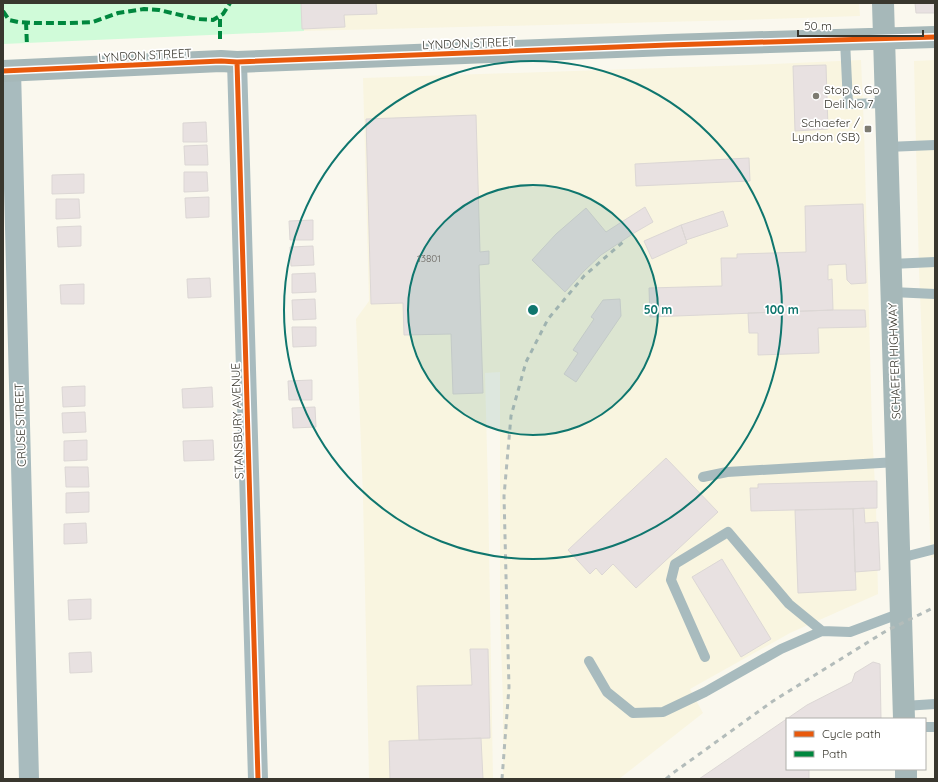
<svg xmlns="http://www.w3.org/2000/svg" width="938" height="782" font-family="Quicksand,sans-serif">
	<style>
		.built { fill: #f9f5e0 }
		.green { fill: #d0fbd9 }
		.building { fill: #e8e1e1; stroke: #dcd7d5 }
		.lines { fill: none; stroke-linecap: round; stroke-linejoin: round }
		.lane { stroke: #a8bbbe; stroke-width: 10 }
		.street { stroke: #a8bbbe; stroke-width: 20 }
		.secondary { stroke: #a6b8b9; stroke-width: 22 }
		.rail { stroke: #b3bcba; stroke-width: 3; stroke-dasharray: 5 5; stroke-linecap: butt }
		.quiet { stroke: #00873e; stroke-width: 4; stroke-dasharray: 8 4; stroke-linecap: butt }
		.cycleway-casing { stroke: #fff; stroke-width: 8 }
		.cycleway { stroke: #e8590c; stroke-width: 5 }
		.ring { fill: none; stroke: #0f766e; stroke-width: 2 }
		.poi-dot { fill: #7d7b71; stroke: #fff; stroke-width: 1.5 }
		.labels { text-anchor: middle; dominant-baseline: central; stroke-width: 3.5; stroke-linejoin: round; paint-order: stroke }
		.number-label { font-size: 10px; fill: #68645e }
		.street-label { font-size: 12px; fill: #39372e; stroke: #fff }
		.poi-label { font-size: 12px; fill: #39372e; stroke: #fff; text-anchor: start }
		.centre { fill: #0f766e; stroke: #fff; stroke-width: 2 }
		.ring-label { font-size: 12px; text-anchor: middle; font-weight: bold; fill: #0f766e; stroke: #fff; stroke-width: 3.5; stroke-linejoin: round; paint-order: stroke }
	</style>
	<rect width="100%" height="100%" fill="#faf8ee"/>
	<!-- built -->
	<path class="built" d="M303 3H859L860 16 742 20 304 31Z
		M861 60 864 129 872 428 876 506 878 594 790 633 690 689 703 713 619 779H503V704L500 613V372L485 373 488 490 493 779H369L363 496 356 319 369 301 363 78 750 65Z
		M935 60V557L931 558 919 271 914 61Z"/>
	<!-- green -->
	<path class="green" d="M3 3H303L304 31 3 44Z"/>
	<!-- building -->
	<path class="building" d="M301 3H376L377 14 344 15 345 27 302 29Z
		M915 3H935V13H916Z
		M826 65 828 129 795 131 793 66Z
		M476 115 480 252 489 251V264L479 265 483 393 453 394 451 334 404 335 403 303 371 304 366 119Z
		M206 122 207 142H183V123Z
		M207 145 208 165H185L184 146Z
		M749 158 750 181 636 186 635 164Z
		M184 172H207L208 191 184 192Z
		M84 174V193L52 194V175Z
		M209 197V217L186 218 185 198Z
		M56 199H79L80 218 56 219Z
		M863 204 866 283 851 284 847 280 846 264 828 265V280L832 279 833 310 650 317 649 288 722 286 721 258H737V254L806 252 805 206Z
		M645 207 653 222 634 233 601 255 584 271 565 292 532 260 556 234 586 208 606 232Z
		M723 211 728 226 686 240 681 225Z
		M313 220V240H290L289 221Z
		M681 225 687 243 652 259 644 241Z
		M81 226V246L58 247 57 227Z
		M313 246 314 265 291 266 290 247Z
		M315 273 316 292 292 293V274Z
		M210 278 211 297 188 298 187 279Z
		M84 284V304H61L60 285Z
		M315 299 316 319 293 320 292 300Z
		M620 299 621 316 576 382 564 374 578 353 573 350 594 319 591 317 603 300Z
		M833 310H865L866 327 818 328 819 353 758 355V333H749L748 313Z
		M292 327H316V346L293 347Z
		M312 380V400H289L288 381Z
		M85 386V406L63 407 62 387Z
		M212 387 213 407 183 408 182 389Z
		M315 407 316 427 293 428 292 408Z
		M85 412 86 432 63 433 62 413Z
		M87 440V460L64 461V441Z
		M213 440 214 460 184 461 183 441Z
		M666 458 718 512 636 588 613 564 602 575 596 568 590 574 568 550Z
		M65 467H88L89 487H66Z
		M877 481V508L751 511 750 488H758V484Z
		M89 492V512L66 513V493Z
		M864 508 865 523 878 522 880 570 855 572 853 509Z
		M853 509 856 590 798 593 795 510Z
		M86 523 87 543 64 544V524Z
		M722 559 771 639 741 657 692 577Z
		M91 599V619L69 620 68 600Z
		M470 649H488L490 738 419 740 417 686 472 685Z
		M91 652 92 672 70 673 69 653Z
		M873 662 880 664 881 719H787V769H809V779H699L807 705 852 682 855 673Z
		M481 738 483 779H390L389 741Z"/>
	<g class="lines">
		<!-- lane -->
		<path class="lane" d="M845 40 848 104 886 103
			M887 147 935 145
			M891 264 935 262
			M892 292 935 294
			M703 477 727 472 897 462
			M900 558 935 549
			M705 657 671 580 675 564 728 532 789 604 822 631 850 632 901 613
			M589 661 607 692 633 713 663 712 705 692 781 649 822 631
			M904 706 935 704
			M925 727H935"/>
		<!-- street -->
		<path class="street" d="M237 62 258 779
			M11 70 29 779"/>
		<!-- secondary -->
		<path class="secondary" d="M883 3 904 719
			M3 71 221 61 237 62 668 45 935 37
			M906 769V779"/>
		<!-- rail -->
		<path class="rail" d="M502 779 509 687 506 576 504 496 511 416 526 362 548 319 584 276 623 242
			M666 779 673 773 773 701 886 631 935 607"/>
		<!-- quiet -->
		<path class="quiet" d="M3 11 9 20 18 22 34 23H69L93 22 118 13 144 9 159 10 197 19 213 20 223 14 230 3
			M26 22 27 46
			M220 39V15"/>
		<!-- cycleway casing -->
		<g class="cycleway-casing">
			<path id="cycleway" d="M237 62 258 779
				M3 71 221 61 237 62 668 45 935 37"/>
		</g>
		<!-- cycleway -->
		<use href="#cycleway" class="cycleway"/>
	</g>
	<!-- distance rings -->
	<circle cx="533" cy="310" r="125" fill="#0f766e" fill-opacity=".12"/>
	<g class="ring">
		<circle cx="533" cy="310" r="125"/>
		<circle cx="533" cy="310" r="249"/>
	</g>
	<!-- markers -->
	<g class="poi-dot">
		<circle cx="816" cy="96" r="4"/>
		<rect x="864" y="125" width="8" height="8" rx="2"/>
	</g>
	<g class="labels">
		<!-- number labels -->
		<g class="number-label">
			<text x="429" y="258">13801</text>
		</g>
		<!-- street labels -->
		<g class="street-label">
			<text transform="translate(469 43) rotate(-2)">LYNDON STREET</text>
			<text transform="translate(145 55) rotate(-3)">LYNDON STREET</text>
			<text transform="translate(894 361) rotate(-92)">SCHAEFER HIGHWAY</text>
			<text transform="translate(237 421) rotate(-92)">STANSBURY AVENUE</text>
			<text transform="translate(20 425) rotate(-92)">CRUSE STREET</text>
		</g>
		<!-- poi labels -->
		<g class="poi-label">
			<text x="824" y="89">Stop &amp; Go<tspan x="824" dy="14">Deli No 7</tspan></text>
			<text x="860" y="122" text-anchor="end">Schaefer /<tspan x="860" dy="14">Lyndon (SB)</tspan></text>
		</g>
	</g>
	<circle cx="533" cy="310" r="6" class="centre"/>
	<g class="ring-label">
		<text x="658" y="314">50 m</text>
		<text x="782" y="314">100 m</text>
	</g>
	<!-- border -->
	<rect width="938" height="782" fill="none" stroke="#39372e" stroke-width="8"/>
	<!-- legend -->
	<rect x="786" y="718" width="140" height="52" fill="#ffffff" stroke="#b0afab"/>
	<rect x="794" y="731" width="20" height="6" fill="#e8590c" stroke="#b0afab"/>
	<text x="822" y="738" font-size="12" fill="#39372e">Cycle path</text>
	<rect x="794" y="751" width="20" height="6" fill="#00873e" stroke="#b0afab"/>
	<text x="822" y="758" font-size="12" fill="#39372e">Path</text>
	<!-- scale -->
	<path d="M798 30v6h125v-6" fill="none" stroke="#39372e" stroke-width="2"/>
	<text x="804" y="30" font-size="12" fill="#39372e" stroke="#ffffff" stroke-width="3" paint-order="stroke">50 m</text>
</svg>
